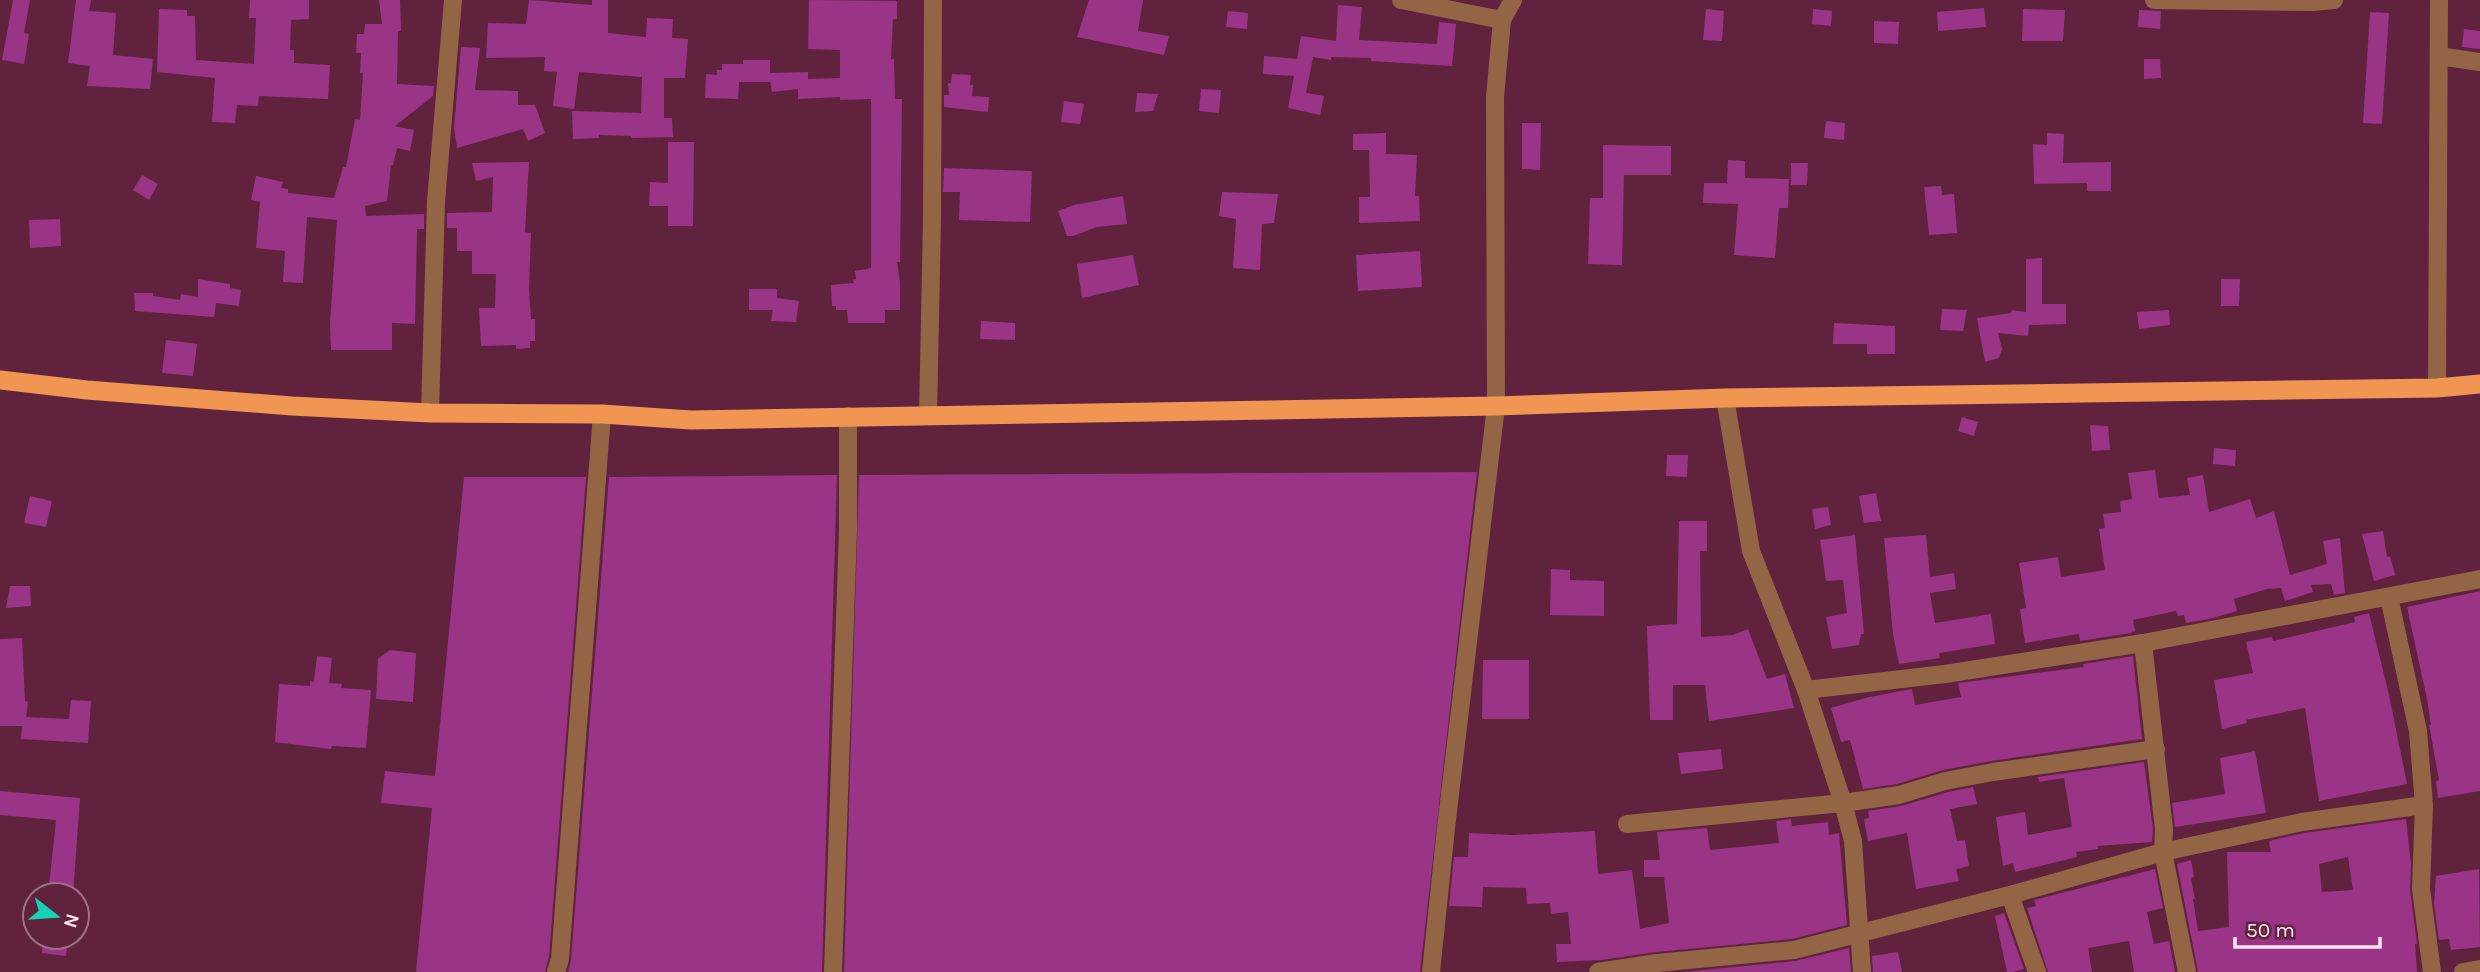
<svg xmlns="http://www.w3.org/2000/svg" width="2480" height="972" font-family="Karla,sans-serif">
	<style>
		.building { fill: #993487; fill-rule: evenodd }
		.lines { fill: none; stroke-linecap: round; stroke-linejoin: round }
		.minor { stroke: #936545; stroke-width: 18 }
		.tertiary { stroke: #936545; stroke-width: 18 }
		.trunk { stroke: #f09652; stroke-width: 19 }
	</style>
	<rect width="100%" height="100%" fill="#61223e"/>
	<!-- building -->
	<path class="building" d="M13 0H30L24 33 29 34 24 64 2 60Z
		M76 0H91L89 11 116 13 113 55 153 59 150 89 87 86 90 66 68 63Z
		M250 0H309V19L291 20 290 50H294V63L330 65 328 99 259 96 258 106 237 105 235 123 212 122 215 78 157 72 159 9 187 10V16H195L196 60 254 64 256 18H249Z
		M379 0H400L401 31H398L397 84 434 86 433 96 395 126 414 130 410 151 397 148 393 165H391L387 201 365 206 366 216 424 214V229H417L415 324 392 323V350H331L330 324 337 220 307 217 303 283 283 282 285 251 256 248 260 202 251 200 256 176 283 182 281 188 288 189V193L334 198 343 167H346L355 119 360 120 363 73H360L361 53H356L357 34H364L365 24H382Z
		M529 0 592 5V0H608V33L646 37 647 18 673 19 672 38 688 39 685 78H664V118H672L673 137 631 138V136L599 135V138L573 139 572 111 641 113 642 77 579 72 574 109 553 106 557 72 544 71 545 57 486 58 488 23 526 24Z
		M809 0 897 1V19H893L891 59H894L895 99H902L900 262H897L900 282V310H885V323H848L847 310H836V306H832L831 285 854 283 853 280 856 279 855 271 871 268V99L840 100V97L798 99V89L772 92 770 80V82H739L738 99 705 98 706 74 717 75V70H722V64H743V60H770V73L808 72V79L840 78V50L808 49Z
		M1089 0H1143L1138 31 1169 36 1164 55 1077 37Z
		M1338 5 1362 7 1359 40 1437 44 1439 22 1456 24 1452 66 1371 61V58L1331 57V60L1313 57 1306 93 1324 96 1320 115 1288 108 1294 76 1263 74 1264 56 1297 59 1301 36 1336 41Z
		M1984 8 1986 27 1938 31 1937 12Z
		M1706 9 1724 11 1722 41 1703 40Z
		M1813 9 1832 11 1831 26 1812 24Z
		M2023 9 2065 10 2063 41H2022Z
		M2139 10 2161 11 2160 29 2138 27Z
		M1228 11 1248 13 1247 29 1226 27Z
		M2370 12 2389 13 2382 124 2363 123Z
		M1874 21 1899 22 1898 44 1874 43Z
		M2464 29 2480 31V49L2462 47Z
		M461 47 480 48 475 90 518 91V105H535L545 133 528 141 523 129 457 148 454 128Z
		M2144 59H2160L2161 78 2144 79Z
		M952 74 971 75 970 85H973L972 96 989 97 988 112 944 107V95H949L948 83H951Z
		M1201 89 1221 90 1219 113 1199 111Z
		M1137 93 1158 94 1153 111 1135 112Z
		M1064 101 1084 104 1080 124 1061 122Z
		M1826 121 1845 123 1844 140 1824 138Z
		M1522 123H1541L1540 170 1522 169Z
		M1386 133V154L1417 155 1415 196H1419L1420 221 1359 223V197H1370L1369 150H1353V134Z
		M2047 133 2064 134 2063 163 2111 162V191H2087V183L2034 184 2033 144 2047 145Z
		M668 142H694L693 226H668V206H649L650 182 668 183Z
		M1603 145 1671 146V175H1624L1622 265 1588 264 1590 198H1603Z
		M1728 160 1745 161V178L1789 179 1788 208H1779L1775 258 1734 255 1738 204 1703 203 1704 183H1727Z
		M529 162 525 232 531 233 529 289 531 319H535V341H530V348L516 349V345L481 346 479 308H495L496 274H472V251H457V228H447V213L492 212 493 177 476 181 472 163Z
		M1791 163H1808L1807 185H1791Z
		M944 168 1032 171 1030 222 959 220 960 192H943Z
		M142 175 158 184 149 200 133 190Z
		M1941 186 1942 195 1954 194 1957 233 1929 235 1924 187Z
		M1222 192 1278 194 1274 223 1262 224 1260 270 1233 268 1236 219 1219 216Z
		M1123 196 1127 224 1097 227 1073 236H1067L1058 211 1074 205Z
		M60 219 61 246 30 248 29 220Z
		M1420 251 1422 287 1358 291 1356 255Z
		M1133 255 1139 285 1082 298 1077 264Z
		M2042 258V304H2066V324L2029 325 2028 336 1998 333 2002 349 1999 358 1985 362 1977 318 2011 313 2012 310 2026 312V259Z
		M198 279 230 284V288L241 290 239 306 216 303 214 317 135 311 134 293H153V296L180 300 181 294 198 297Z
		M2221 279H2240L2239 306H2221Z
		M749 289H777V298L799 301 796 322 771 321 773 310H749Z
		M1942 309 1967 310 1963 331 1940 330Z
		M2169 310 2170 325 2139 329 2137 312Z
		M981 321 1015 323V340L980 339Z
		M1834 323 1895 326V354H1867V344H1833Z
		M166 340 197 344 193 376 162 373Z
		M1962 417 1978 422 1974 436 1958 431Z
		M2090 425 2108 426 2110 450 2092 451Z
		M2214 448 2236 450 2235 466 2213 464Z
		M1667 455H1688L1687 477 1666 476Z
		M2155 470 2159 498 2190 495 2187 478 2203 475 2209 512 2250 499 2256 518 2274 511 2290 575 2327 564 2323 541 2340 538 2345 593 2334 595 2331 584 2311 585 2313 592 2285 601 2281 588 2267 589 2234 599 2237 611 2209 619 2186 623 2184 615 2178 616 2176 611 2133 620 2135 631 2131 633 2080 641 2079 634 2025 643 2020 609 2026 608 2019 563 2058 557 2061 577 2105 570 2099 529 2105 528 2103 514 2121 512 2120 501 2132 499 2128 473Z
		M1477 472 1420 972H844L859 475Z
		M837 475 822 972H568L571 960 609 477Z
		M464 477H586L549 957 545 972H416L432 808 381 803 385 771 435 776Z
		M1876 493 1881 521 1864 523 1859 496Z
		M30 496 52 501 46 527 24 523Z
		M1828 507 1831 525 1815 529 1812 509Z
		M1679 521H1707V551H1700L1701 637 1733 635 1748 629 1767 679 1785 674 1794 708 1709 721 1705 685H1673V720H1650L1647 626 1677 624Z
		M2383 531 2387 557 2390 556 2395 575 2374 581 2362 534Z
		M1855 535 1864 634H1861L1859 645 1832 649 1826 617 1847 613 1843 580 1826 581 1820 540Z
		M1926 535 1930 577 1954 573 1956 589 1930 593 1935 623 1991 614 1995 644 1939 653 1940 658 1899 664 1893 635 1884 538Z
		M1551 569 1570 570V580L1604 581V616L1550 615Z
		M10 586H30L31 606 6 608Z
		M2480 591V791L2438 798 2436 781 2439 780 2429 725H2431L2427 699 2407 607Z
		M2369 613 2389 695 2407 784 2319 801 2305 708 2246 720 2247 723 2222 729 2214 680 2253 673 2246 642 2272 637 2273 641 2355 622 2354 617Z
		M22 638 25 701 28 702 26 717 69 719 71 700 91 701 88 743 21 739 22 726H0V639Z
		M390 650 416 653 413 702 376 699 378 659Z
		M317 656 332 658 329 683 342 684 341 688 371 690 366 748 332 746 331 749 275 742 279 684 310 686V681L314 682Z
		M2133 656 2142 739 1991 761 1943 770 1897 784 1863 789 1850 740 1841 742 1831 708 1869 697 1912 689 1915 705 1961 697 1958 683 2084 667 2083 664Z
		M1483 660H1529V719H1482Z
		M1721 749 1723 769 1681 774 1678 753Z
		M2255 751 2266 813 2175 827 2172 803 2225 794 2220 758Z
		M2144 762 2153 829 2152 842 2098 846V849L2076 852 2077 857 2015 872 2013 863 2003 866 1996 817 2025 812 2028 835 2072 827 2064 778 2039 782 2038 777Z
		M1973 787 1977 804 1950 809 1957 841 1965 840 1969 866 1956 869 1959 881 1916 889 1907 833 1868 841 1864 819 1869 818 1868 811 1901 806 1948 792Z
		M0 791 80 798 73 895H48L56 820 0 815Z
		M1791 819 1792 826 1828 822 1829 835 1839 833 1847 925 1792 939 1656 952 1601 960 1557 962 1556 944H1571L1568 912 1551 914 1550 903 1527 904 1526 888 1483 887 1482 907 1449 906 1454 857H1468L1469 833 1512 835 1595 831 1598 874 1632 870 1640 929 1669 923 1664 877H1644V860H1660L1657 832 1707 828 1710 850 1779 843 1776 821Z
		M2406 819 2411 864 2410 890 2417 944H2415L2417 972H2198L2177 864 2191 860 2194 877 2191 878 2195 899H2193L2198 931 2229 927 2227 852H2271L2269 842 2273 840 2304 833ZM2348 857 2353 890 2322 892 2319 864Z
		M2155 869 2163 908 2147 912 2154 944 2169 941 2175 972H2134L2129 941 2088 948 2092 972H2048L2027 908 2036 906 2034 900Z
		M2479 869 2480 947 2451 950 2449 939 2439 940 2434 904 2436 876Z
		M2004 913 2024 969 2013 972H2007L1995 916Z
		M43 937H68L66 956 42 953Z
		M1849 948 1851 972H1683L1795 961Z
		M1898 952 1902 972H1873L1872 956Z"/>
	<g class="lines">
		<!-- minor -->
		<path class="minor" d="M1401 0 1502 20
			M2154 0 2312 2 2334 0
			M2439 56 2480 62
			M2437 388 2439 0
			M1725 398 1751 551 1806 690 1843 803 1853 841 1862 972
			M430 413 436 201 453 0
			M928 416 932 219 933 0
			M2389 597 2418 731 2424 805 2421 889 2432 972
			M2143 643 2164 829 2163 852 2187 972
			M1806 690 1945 674 2143 643 2480 579
			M1627 824 1843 803 1899 795 1945 781 1993 772 2156 749
			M2010 895 2037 972
			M556 972 560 959 602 414
			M833 972 848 530V416
			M1431 972 1446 828 1496 406
			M1598 972 1657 963 1794 950 2010 895 2163 852 2302 822 2424 805
			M2463 972 2480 969"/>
		<!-- tertiary -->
		<path class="tertiary" d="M1496 406 1495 97 1502 20 1513 0"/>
		<!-- trunk -->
		<path class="trunk" d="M0 380 87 390 292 406 430 413 602 414 691 420 1496 406 1725 398 2437 388 2480 384"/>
	</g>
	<!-- north arrow -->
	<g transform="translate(56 916) rotate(107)"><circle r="33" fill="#61223e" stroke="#a07084" stroke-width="2"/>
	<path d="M0-5L12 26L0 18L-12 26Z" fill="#14d5b3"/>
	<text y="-10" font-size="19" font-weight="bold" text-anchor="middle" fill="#ffe6ee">N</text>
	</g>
	<!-- scale -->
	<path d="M2235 937v10h145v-10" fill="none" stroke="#ffe6ee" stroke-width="3.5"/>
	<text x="2246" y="937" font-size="21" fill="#ffe6ee" stroke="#61223e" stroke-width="5" paint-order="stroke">50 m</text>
</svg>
